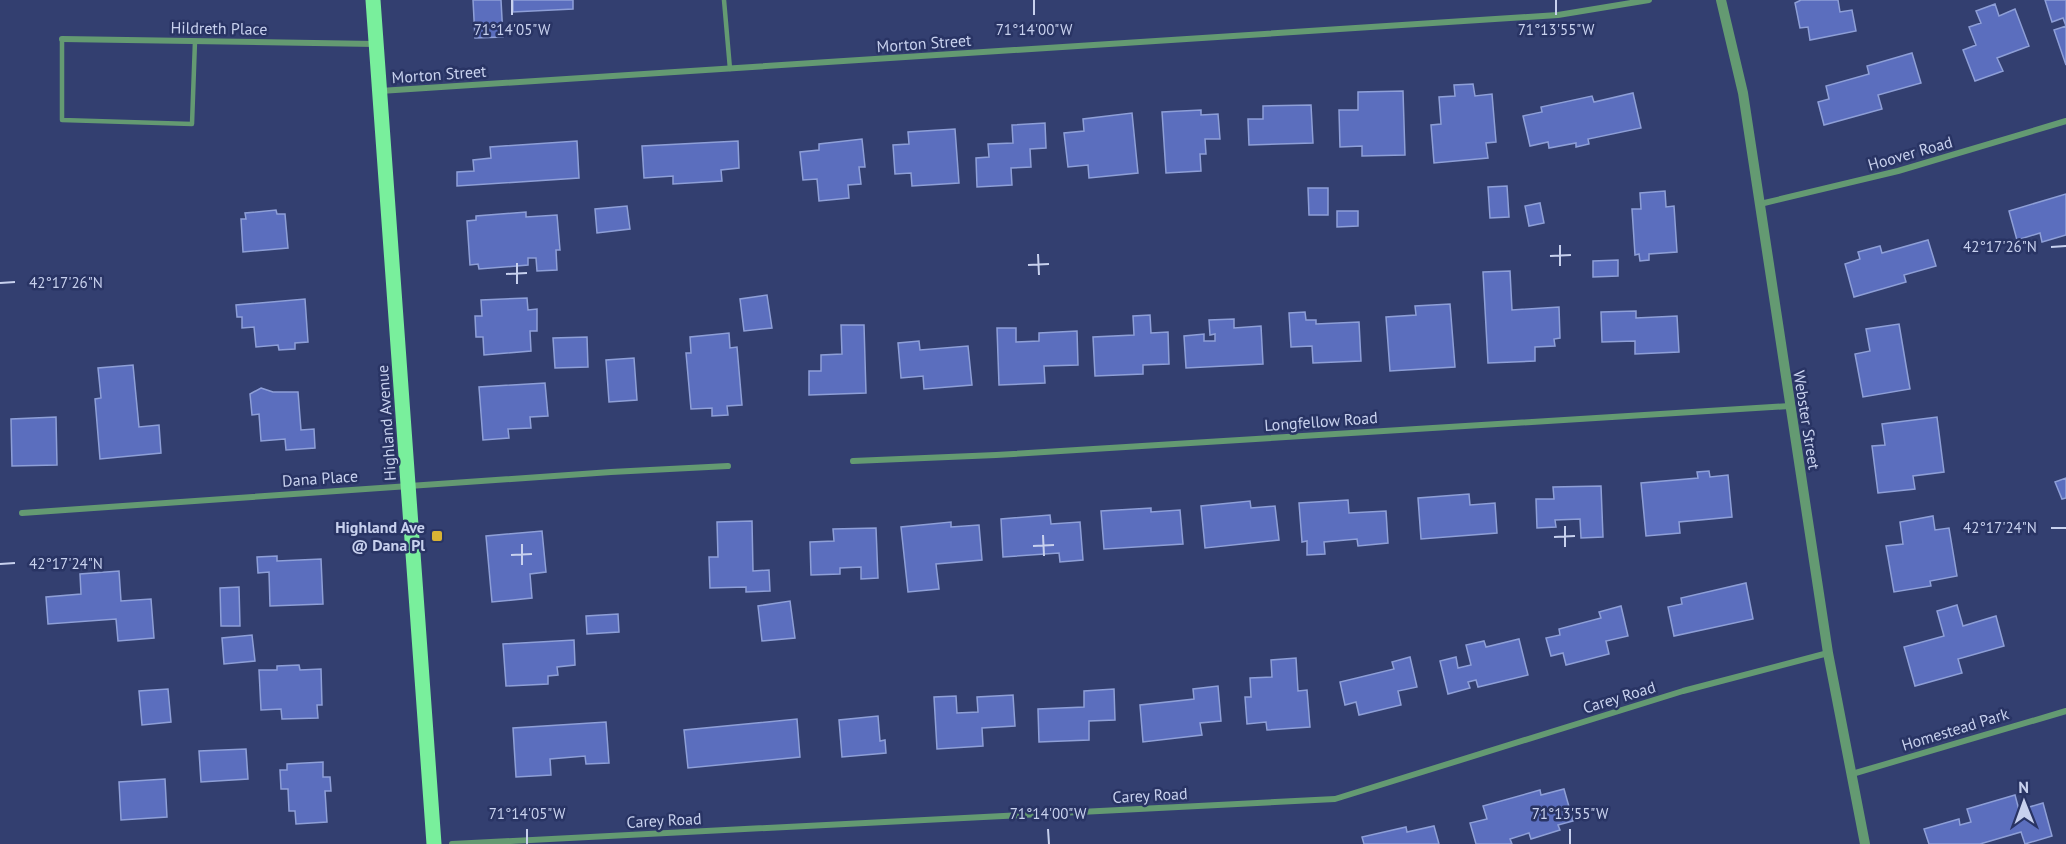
<svg xmlns="http://www.w3.org/2000/svg" width="2066" height="844" font-family="'PT Sans',sans-serif">
	<style>
		.building { fill: #5b6ebe; stroke: #8e9fd7; stroke-width: 1.5 }
		.lines { fill: none; stroke-linecap: round; stroke-linejoin: round }
		.service { stroke: #649a72; stroke-width: 4.5 }
		.minor { stroke: #649a72; stroke-width: 6 }
		.tertiary { stroke: #649a72; stroke-width: 10 }
		.primary { stroke: #79ef9c; stroke-width: 15 }
		.ticks { fill: none; stroke: #c8d1ee; stroke-width: 2 }
		.poi-dot { fill: #d9b334; stroke: #293464; stroke-width: 2 }
		.labels { text-anchor: middle; dominant-baseline: central; stroke-width: 5; stroke-linejoin: round; paint-order: stroke }
		.street-label { font-size: 16px; fill: #c8d1ee; stroke: #293464 }
		.poi-label { font-size: 16px; font-weight: bold; fill: #c8d1ee; stroke: #293464; text-anchor: end }
		.ticks-label { font-size: 15px; text-anchor: middle; fill: #c8d1ee; stroke: #293464; stroke-width: 5; stroke-linejoin: round; paint-order: stroke }
	</style>
	<rect width="100%" height="100%" fill="#333f70"/>
	<!-- building -->
	<path class="building" d="M473 0H501L503 37 475 38Z
		M513 0H573V9L513 12Z
		M1801 0H1838L1840 12 1852 10 1856 31 1810 40 1808 27 1800 28 1795 3Z
		M2045 0H2066V26L2063 18 2052 22Z
		M1995 4 1999 16 2015 9 2029 46 1997 58 2003 71 1975 81 1963 50 1976 45 1969 27 1981 23 1976 11Z
		M2066 26V65L2054 30Z
		M1912 53 1921 83 1878 95 1882 109 1824 125 1818 102 1829 99 1826 86 1869 74 1867 66Z
		M1473 84 1475 96 1492 94 1496 142 1486 143 1488 158 1434 163 1431 125 1441 124 1439 97 1455 96 1454 85Z
		M1403 91 1405 155 1362 156V146L1340 147 1339 110H1358V92Z
		M1633 93 1641 128 1588 139 1589 144 1576 147V143L1549 148 1548 142 1530 146 1523 116 1542 112 1541 107 1592 96 1594 102Z
		M1311 105 1313 143 1249 145 1248 119H1263V106Z
		M1201 110V115L1218 114 1220 139H1205L1206 154H1200L1201 171 1166 173 1162 112Z
		M1132 113 1138 173 1089 178 1088 165 1068 167 1064 133 1084 131 1083 119Z
		M1045 123 1046 148 1030 149 1031 167 1011 168 1012 185 977 187 976 158 989 157 988 144 1013 143 1012 125Z
		M955 129 959 183 912 186 911 173 895 174 893 145 909 144 908 132Z
		M862 139 865 167H859L861 184 848 185 849 198 819 201 817 179 803 180 800 152 819 150V144Z
		M577 141 579 178 457 186V172L474 171 473 160 491 158 490 147Z
		M738 141 739 168 721 170 722 181 673 184V176L644 178 642 146Z
		M1507 186 1509 217 1490 218 1488 187Z
		M1308 188H1328V215H1309Z
		M1665 191 1666 207 1674 206 1677 252 1649 254V260L1640 261 1639 254 1635 255 1632 209H1641L1640 193Z
		M2066 194V235L2042 242 2040 233 2017 240 2009 211Z
		M1540 203 1544 223 1529 226 1525 206Z
		M627 206 630 229 597 233 595 209Z
		M276 210 277 214H285L288 248 243 252 241 219H246L245 213Z
		M1337 211H1358V226L1337 227Z
		M526 212V217L557 215 560 250H556L557 270 537 271 536 258H528V265L479 269 478 264 470 265 467 221 476 220V216Z
		M1928 240 1936 266 1904 275 1906 282 1854 297 1845 264 1860 259 1858 252 1880 246 1882 253Z
		M1618 260V276L1593 277V261Z
		M1510 271 1512 310 1559 307 1560 338 1554 339 1555 346 1535 347V361L1488 363 1483 272Z
		M767 295 772 328 744 331 740 299Z
		M527 298 528 310 537 309V331H530L531 351 484 355 483 337H476L475 316H482L481 300Z
		M305 299 308 342 295 343V349L279 350 278 345 256 347 254 327 242 328V317H237L236 305Z
		M1450 304 1455 367 1390 371 1386 317 1416 315 1415 306Z
		M1636 311V318L1677 316 1679 352 1635 354V341L1602 342 1601 312Z
		M1305 312 1306 320H1316V324L1359 322 1361 361 1313 363 1312 346 1291 347 1289 313Z
		M1150 315 1151 333 1168 332 1169 364 1143 365V374L1095 376 1093 337 1134 335 1133 316Z
		M1234 319V328L1261 326 1263 364 1186 368 1184 336 1204 334V341H1215V334L1210 335 1209 320Z
		M1899 324 1910 389 1863 397 1855 354 1870 351 1866 329Z
		M841 325H864L866 393 809 395V371H821V355L842 354Z
		M997 328H1016V342L1039 341V333L1077 331 1078 365 1044 366 1045 383 999 385Z
		M729 333 730 348 737 347 742 405 727 406 728 415 712 416V408L691 409 686 353H691L690 337Z
		M587 337 588 367 555 368 553 338Z
		M919 341 920 350 968 346 972 385 924 389 923 376 901 378 898 343Z
		M634 358 637 400 609 402 606 360Z
		M133 365 139 427 159 425 161 453 100 459 95 399 101 398 98 368Z
		M545 383 548 416 530 417 531 428 508 429 509 438 483 440 479 387Z
		M261 388 273 392H298L301 430 314 429 315 448 286 450 285 439 261 441 259 414 252 415 250 394Z
		M56 417 57 465 12 466 11 419Z
		M1937 417 1944 472 1913 476 1915 489 1878 493 1872 446 1885 445 1882 424Z
		M1709 471 1710 477 1728 475 1732 517 1679 522 1680 533 1646 536 1641 483 1698 478 1697 472Z
		M2066 478V498L2062 499 2055 482Z
		M1601 486 1603 537 1581 538 1580 519 1555 520 1556 527 1537 528 1536 499H1554L1553 487Z
		M1469 494 1470 505 1495 503 1497 533 1421 539 1418 498Z
		M1348 500 1349 513 1386 511 1388 543 1358 546 1357 539 1324 542 1325 554 1307 555V541L1302 542 1299 503Z
		M1250 501 1251 508 1275 506 1279 540 1205 548 1201 506Z
		M1151 508V512L1180 510 1183 544 1104 549 1101 511Z
		M1050 515 1051 524 1080 522 1083 560 1060 562 1059 553 1003 557 1001 519Z
		M1933 516 1935 530 1949 528 1957 576 1930 581 1931 586 1894 592 1886 546 1903 544 1900 522Z
		M752 521 753 571 769 570 770 591 746 592V587L710 588 709 557H718L717 522Z
		M951 522V527L979 525 982 560 936 564 939 589 908 592 901 527Z
		M876 528 878 578 861 579V567L840 568V574L811 575 810 542 834 541 833 529Z
		M542 531 546 572 530 574 532 598 492 602 486 536Z
		M277 556V561L321 559 323 604 270 606 269 572 258 573 257 557Z
		M119 571 121 601 151 599 154 638 118 641 116 619 48 624 46 597 81 594 80 574Z
		M1746 583 1753 619 1674 636 1668 607 1682 604 1681 598Z
		M239 587 240 626H221L220 588Z
		M790 601 795 638 762 641 758 606Z
		M1957 605 1963 626 1996 616 2004 646 1958 659 1962 673 1915 686 1904 647 1944 636 1937 611Z
		M1621 606 1628 636 1606 641 1609 654 1566 665 1563 653 1551 656 1546 638 1560 635 1559 629 1601 618 1599 612Z
		M618 614 619 632 587 634 586 616Z
		M252 635 255 661 224 664 222 638Z
		M1519 639 1528 675 1478 687 1476 680 1468 682 1470 688 1448 694 1440 661 1456 657 1458 668 1471 665 1466 645 1484 641 1486 647Z
		M574 640 575 665 557 667 558 675 548 676V684L506 686 503 644Z
		M1410 657 1417 687 1398 691 1401 705 1359 715 1356 702 1345 705 1340 682 1394 669 1392 662Z
		M1296 658 1298 691 1307 690 1310 727 1267 730 1266 722 1247 724 1245 697H1251L1250 678 1272 677 1271 660Z
		M299 665 300 670 321 669 322 705H317L318 718 282 719 281 709 261 710 259 670H277V666Z
		M1218 686 1221 721 1200 723 1202 735 1143 742 1140 705 1194 699 1193 689Z
		M168 689 171 722 142 725 139 691Z
		M1114 689 1115 720 1089 721V740L1039 742 1038 709 1084 707V691Z
		M1013 695 1015 726 982 728 983 746 937 749 934 697 956 696 957 713 978 712 977 697Z
		M878 716 880 741 885 740 886 753 842 757 839 720Z
		M797 719 800 757 688 768 684 730Z
		M606 722 609 763 586 764 585 756 550 759 551 775 516 777 513 728Z
		M246 749 248 779 201 782 199 751Z
		M323 762V777H330L331 791H325L327 822 296 824 295 811H289L288 789H281L280 770H287V764Z
		M165 779 167 817 121 820 119 782Z
		M1564 789 1573 821 1558 825 1560 830 1531 839 1529 833 1510 839 1512 844H1476L1470 823 1487 819 1483 806 1540 790 1541 795Z
		M2015 795 2019 810 2043 803 2052 836 2025 844 2021 832 1980 844H1929L1924 829 1959 819 1960 825 1971 822 1967 809Z
		M1434 826 1439 844H1364L1362 837 1406 827 1407 832Z"/>
	<g class="lines">
		<!-- service -->
		<path class="service" d="M724 0 730 69
			M62 39V120L192 124 195 41"/>
		<!-- minor -->
		<path class="minor" d="M62 39 375 44
			M380 91 1558 15 1649 0
			M1760 204 1898 171 2066 121
			M853 461 996 455 1790 406
			M22 513 611 472 728 466
			M1852 774 2066 711
			M452 844 1335 799 1683 691 1828 653"/>
		<!-- tertiary -->
		<path class="tertiary" d="M1721 0 1743 93 1828 653 1865 844"/>
		<!-- primary -->
		<path class="primary" d="M373 0 434 844"/>
	</g>
	<!-- ticks -->
	<path class="ticks" d="M512 0V15M1034 0V15M1556 0V15M1560 245V266M2051 247 2066 246M1038 254 1039 275M1550 256 1571 255M517 263V284M1028 265 1049 264M506 274 527 273M0 283 15 282M1565 526V547M2051 528H2066M1043 535 1044 556M1554 537 1575 536M522 544V565M1033 546 1054 545M511 555 532 554M0 564 15 563M527 829V844M1048 829 1049 844M1570 829V844"/>
	<!-- markers -->
	<rect class="poi-dot" x="431" y="530" width="12" height="12" rx="3"/>
	<g class="labels">
		<!-- street labels -->
		<g class="street-label">
			<text transform="translate(219 28) rotate(1)">Hildreth Place</text>
			<text transform="translate(924 43) rotate(-4)">Morton Street</text>
			<text transform="translate(439 74) rotate(-4)">Morton Street</text>
			<text transform="translate(1910 153) rotate(-16)">Hoover Road</text>
			<text transform="translate(1807 420) rotate(81)">Webster Street</text>
			<text transform="translate(1321 421) rotate(-4)">Longfellow Road</text>
			<text transform="translate(386 423) rotate(-94)">Highland Avenue</text>
			<text transform="translate(320 478) rotate(-4)">Dana Place</text>
			<text transform="translate(1619 697) rotate(-17)">Carey Road</text>
			<text transform="translate(1955 729) rotate(-17)">Homestead Park</text>
			<text transform="translate(1150 795) rotate(-3)">Carey Road</text>
			<text transform="translate(664 820) rotate(-3)">Carey Road</text>
		</g>
		<!-- poi labels -->
		<g class="poi-label">
			<text x="425" y="527">Highland Ave<tspan x="425" dy="18">@ Dana Pl</tspan></text>
		</g>
	</g>
	<g class="ticks-label">
		<text x="512" y="35">71°14'05"W</text>
		<text x="1034" y="35">71°14'00"W</text>
		<text x="1556" y="35">71°13'55"W</text>
		<text x="2000" y="252">42°17'26"N</text>
		<text x="66" y="288">42°17'26"N</text>
		<text x="2000" y="533">42°17'24"N</text>
		<text x="66" y="569">42°17'24"N</text>
		<text x="527" y="819">71°14'05"W</text>
		<text x="1048" y="819">71°14'00"W</text>
		<text x="1570" y="819">71°13'55"W</text>
	</g>
	<!-- north arrow -->
	<g transform="translate(2024 802) rotate(359)" stroke="#293464" stroke-width="4.5" paint-order="stroke">
	<path d="M0-4.5L10 22L0 15L-10 22Z" fill="#c8d1ee"/>
	<text y="-9" font-size="16" font-weight="bold" text-anchor="middle" fill="#c8d1ee">N</text>
	</g>
</svg>
